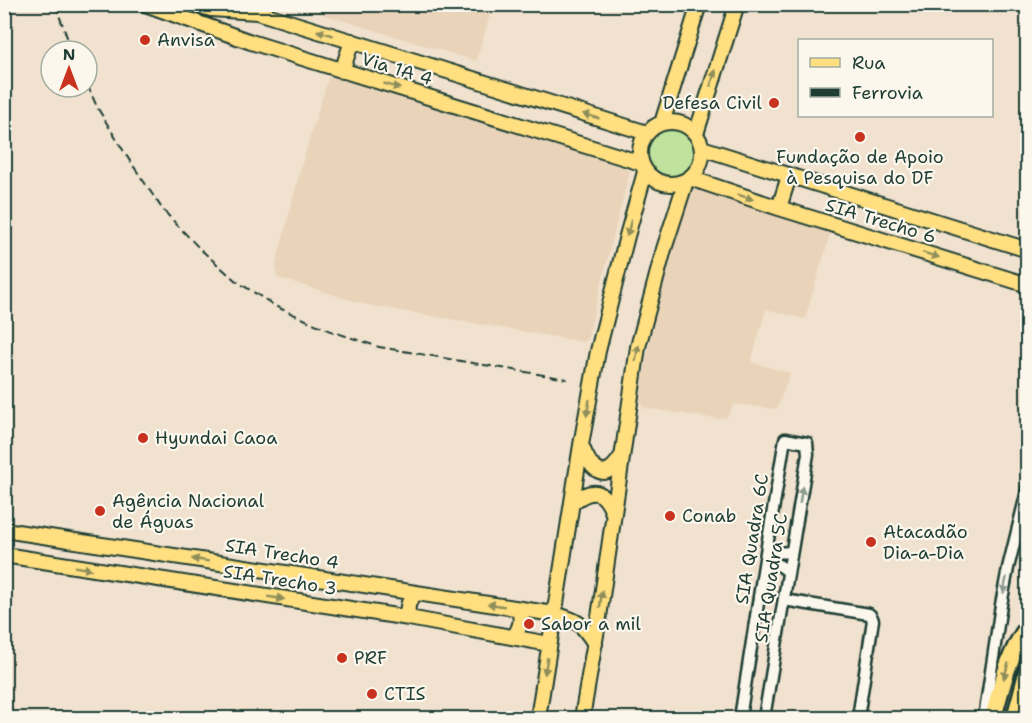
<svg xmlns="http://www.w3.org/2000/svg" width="1032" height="723" font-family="'Shantell Sans',sans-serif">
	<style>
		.built { fill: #e9d3b9 }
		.green { fill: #bfe29c; stroke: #6f9068; stroke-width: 1.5 }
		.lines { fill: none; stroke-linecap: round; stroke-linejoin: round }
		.minor-casing { stroke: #1f3d34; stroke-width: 15 }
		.major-casing { stroke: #1f3d34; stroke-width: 18 }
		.highway-casing { stroke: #1f3d34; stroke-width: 21 }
		.minor { stroke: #fbf7ec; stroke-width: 10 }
		.major { stroke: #ffdf80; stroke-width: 14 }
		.highway { stroke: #ffdf80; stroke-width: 16 }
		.rail { stroke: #1f3d34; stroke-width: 2; stroke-dasharray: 9 4.5; stroke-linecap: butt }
		.oneway { fill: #8f8e5a }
		.oneway2 { fill: #8d9a90 }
		.poi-dot { fill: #c8321e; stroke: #fbf7ec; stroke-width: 2 }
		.labels { text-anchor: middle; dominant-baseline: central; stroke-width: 4.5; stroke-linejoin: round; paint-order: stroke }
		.poi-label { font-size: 18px; fill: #1f3d34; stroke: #fbf7ec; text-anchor: start }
		.street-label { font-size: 18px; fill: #1f3d34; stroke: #fbf7ec }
	</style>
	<rect width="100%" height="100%" fill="#f0e2ce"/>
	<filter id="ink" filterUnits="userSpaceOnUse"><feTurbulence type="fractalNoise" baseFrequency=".0167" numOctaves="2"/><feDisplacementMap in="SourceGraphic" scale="12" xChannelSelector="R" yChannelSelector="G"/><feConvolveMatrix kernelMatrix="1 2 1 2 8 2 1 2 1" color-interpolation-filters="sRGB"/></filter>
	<g filter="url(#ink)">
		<!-- built -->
		<path class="built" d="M303 4H493V5L476 61 302 8Z
			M329 76 567 149 630 170 587 340 584 342 367 305 279 278 277 276 276 265 303 160Z
			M697 189 831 231 805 319 766 309 751 362 790 373 777 409 734 404 727 417 718 419 645 408 640 403V394L650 340 662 286 686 195 690 190Z"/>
		<!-- green -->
		<path class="green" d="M645 154a26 26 0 1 1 52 0a26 26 0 1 1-52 0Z"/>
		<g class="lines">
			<!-- minor casing -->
			<g class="minor-casing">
				<path id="minor" d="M767 546C775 553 781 553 791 552
					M764 567C775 562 780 564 788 572
					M784 600 869 614 871 616 873 620 858 718
					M740 718 767 546 785 439 807 443 808 454 764 718
					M984 718 1001 605 1008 568 1028 487"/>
			</g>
			<!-- major casing -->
			<g class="major-casing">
				<path id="major" d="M145 4 251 42 641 163
					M195 4 211 9 257 12 647 133
					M342 71 352 41
					M640 153a31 31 0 1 1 62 0a31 31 0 1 1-62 0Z
					M662 123 699 4
					M696 134 737 4
					M702 148 1028 250
					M690 178 779 208 1028 285
					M779 208 789 176
					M582 447C591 470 604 484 621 457
					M572 503C592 487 604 489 613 513
					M4 530 554 614C578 621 581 622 595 644
					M4 555 409 618 549 644
					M409 618C406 607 408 601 416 593
					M514 636C521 627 522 620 519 609
					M538 718 581 445 598 351 627 236 645 172
					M582 718 599 617 638 347 664 249 686 181"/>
			</g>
			<!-- highway casing -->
			<g class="highway-casing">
				<path id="highway" d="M993 718C1002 686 1008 654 1028 627
					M1015 718 1028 670"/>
			</g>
			<!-- minor -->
			<use href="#minor" class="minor"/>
			<!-- major -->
			<use href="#major" class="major"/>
			<!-- highway -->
			<use href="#highway" class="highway"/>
			<!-- rail -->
			<path class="rail" d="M55 4 72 51
				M87 84 97 107 126 155 163 210 200 249 236 281 277 307 331 331 379 347 567 379"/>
		</g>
		<!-- one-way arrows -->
		<defs><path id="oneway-solid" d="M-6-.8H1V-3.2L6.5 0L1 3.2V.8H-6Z" transform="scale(1.5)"/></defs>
		<g class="oneway">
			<use href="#oneway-solid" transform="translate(325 33) rotate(-163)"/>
			<use href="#oneway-solid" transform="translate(713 78) rotate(-72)"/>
			<use href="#oneway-solid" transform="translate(392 86) rotate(17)"/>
			<use href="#oneway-solid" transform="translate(591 116) rotate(-163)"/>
			<use href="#oneway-solid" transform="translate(745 197) rotate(18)"/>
			<use href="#oneway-solid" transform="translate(629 228) rotate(105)"/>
			<use href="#oneway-solid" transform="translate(931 255) rotate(17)"/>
			<use href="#oneway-solid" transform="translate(637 353) rotate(-80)"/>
			<use href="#oneway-solid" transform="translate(588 408) rotate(100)"/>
			<use href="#oneway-solid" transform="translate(200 560) rotate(-171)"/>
			<use href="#oneway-solid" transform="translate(83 568) rotate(9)"/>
			<use href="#oneway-solid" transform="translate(276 598) rotate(9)"/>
			<use href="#oneway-solid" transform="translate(601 599) rotate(-82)"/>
			<use href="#oneway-solid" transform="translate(496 605) rotate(-171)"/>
			<use href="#oneway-solid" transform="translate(546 666) rotate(99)"/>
			<use href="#oneway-solid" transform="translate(1006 671) rotate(106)"/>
		</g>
		<g class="oneway2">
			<use href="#oneway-solid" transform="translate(801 495) rotate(-81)"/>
			<use href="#oneway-solid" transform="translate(1005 585) rotate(101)"/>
		</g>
	</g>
	<!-- markers -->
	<g class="poi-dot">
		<circle cx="145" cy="40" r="6"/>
		<circle cx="774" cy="103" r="6"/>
		<circle cx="860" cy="137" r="6"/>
		<circle cx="143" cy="438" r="6"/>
		<circle cx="100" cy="511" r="6"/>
		<circle cx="670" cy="516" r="6"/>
		<circle cx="871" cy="542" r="6"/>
		<circle cx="529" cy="624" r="6"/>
		<circle cx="342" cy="658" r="6"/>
		<circle cx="372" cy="694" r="6"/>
	</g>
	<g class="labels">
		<!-- poi labels -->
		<g class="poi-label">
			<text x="157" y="40">Anvisa</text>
			<text x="762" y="103" text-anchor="end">Defesa Civil</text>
			<text x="860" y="157" text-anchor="middle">Fundação de Apoio<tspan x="860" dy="21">à Pesquisa do DF</tspan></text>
			<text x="155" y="438">Hyundai Caoa</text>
			<text x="112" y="501">Agência Nacional<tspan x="112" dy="21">de Águas</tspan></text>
			<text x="682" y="516">Conab</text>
			<text x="883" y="532">Atacadão<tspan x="883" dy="21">Dia-a-Dia</tspan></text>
			<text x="541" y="624">Sabor a mil</text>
			<text x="354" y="658">PRF</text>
			<text x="384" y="694">CTIS</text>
		</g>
		<!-- street labels -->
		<g class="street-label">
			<text transform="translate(397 69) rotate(17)">Via 1A 4</text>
			<text transform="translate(881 221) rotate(17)">SIA Trecho 6</text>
			<text transform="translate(752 539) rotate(-81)">SIA Quadra 6C</text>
			<text transform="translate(282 554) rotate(9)">SIA Trecho 4</text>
			<text transform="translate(771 578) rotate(-81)">SIA Quadra 5C</text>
			<text transform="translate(280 580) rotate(9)">SIA Trecho 3</text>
		</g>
	</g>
	<!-- margin -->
	<rect width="1032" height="723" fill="none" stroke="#fbf7ec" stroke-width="24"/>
	<rect x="12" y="12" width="1008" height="699" fill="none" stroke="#1f3d34" stroke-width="2" filter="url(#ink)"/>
	<!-- legend -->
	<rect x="798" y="39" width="195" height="78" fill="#fbf7ec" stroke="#a3ada2" stroke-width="1.5"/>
	<rect x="810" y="58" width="30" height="9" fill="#ffdf80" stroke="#a3ada2" stroke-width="1.5"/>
	<text x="852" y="69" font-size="18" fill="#1f3d34">Rua</text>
	<rect x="810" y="88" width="30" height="9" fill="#1f3d34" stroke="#a3ada2" stroke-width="1.5"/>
	<text x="852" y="99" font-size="18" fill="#1f3d34">Ferrovia</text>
	<!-- north arrow -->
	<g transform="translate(69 69)"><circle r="28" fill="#fbf7ec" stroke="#a3ada2" stroke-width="1.5"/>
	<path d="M0-4.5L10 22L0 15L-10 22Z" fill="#c8321e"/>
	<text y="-9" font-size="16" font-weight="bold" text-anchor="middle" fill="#1f3d34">N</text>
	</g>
</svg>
